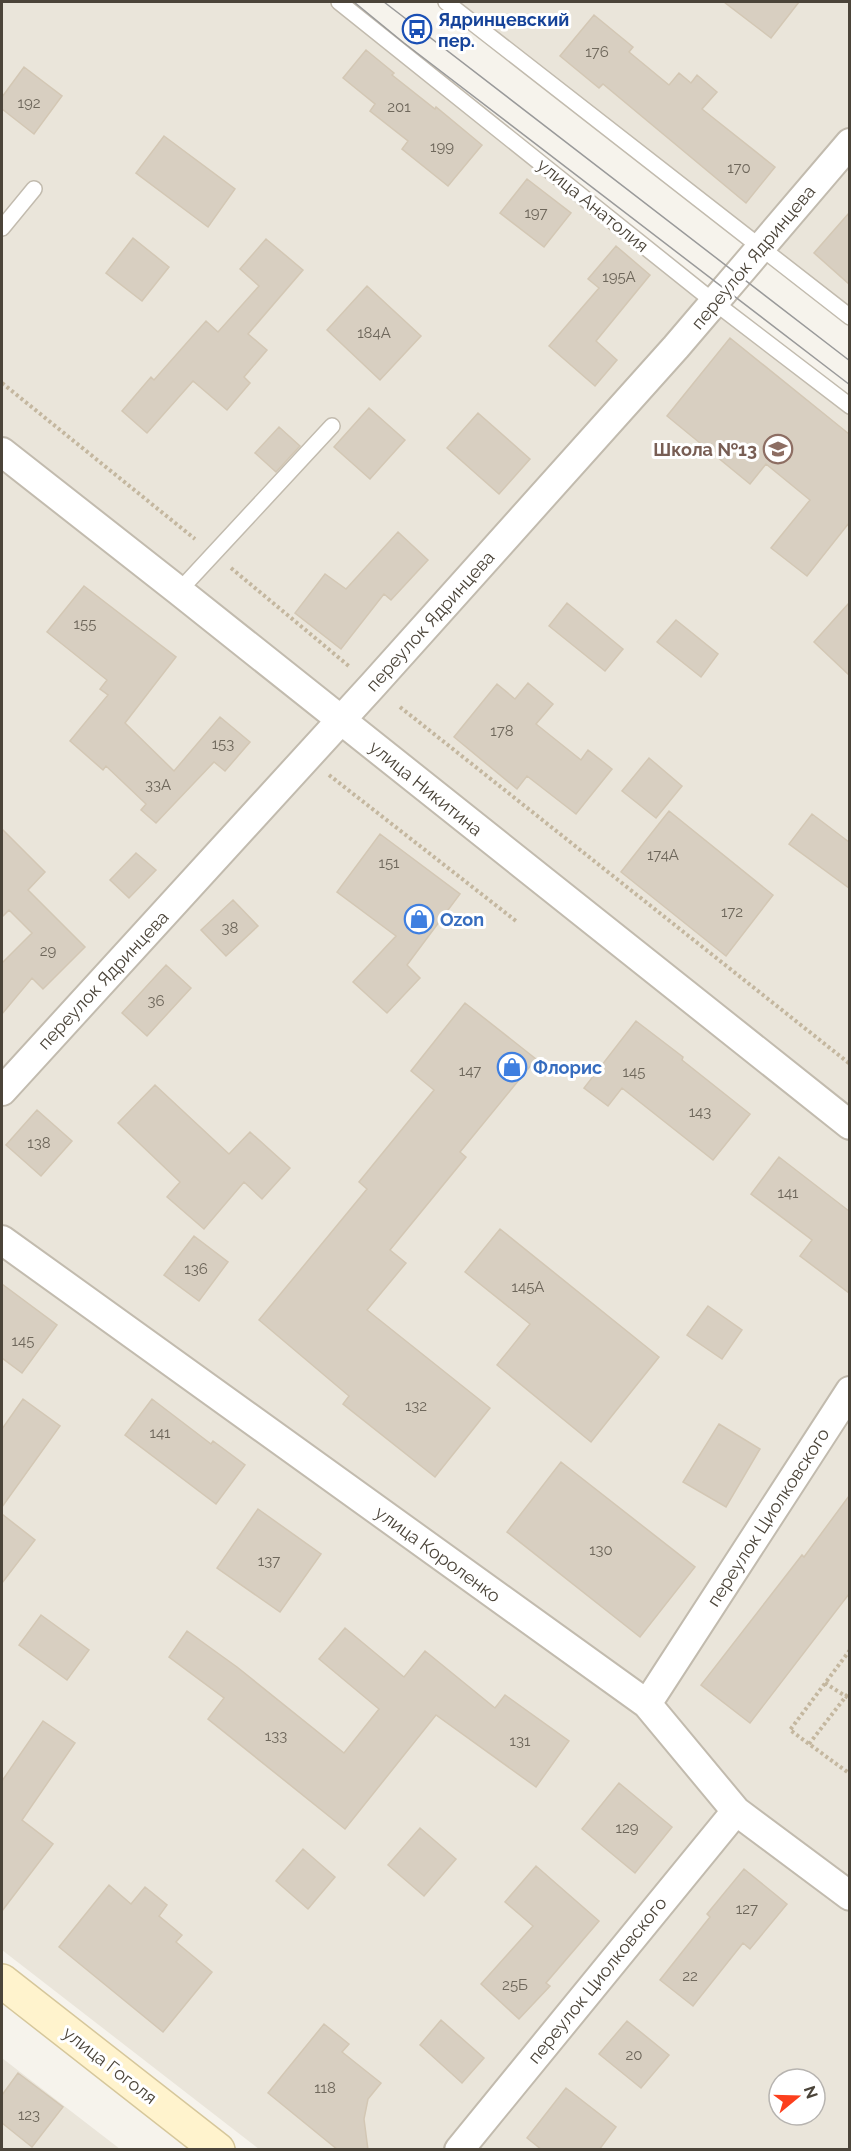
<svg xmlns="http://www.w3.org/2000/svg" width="851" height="2151" font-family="Raleway,sans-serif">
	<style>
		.residential { fill: #eae5da; fill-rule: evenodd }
		.building { fill: #d8cfc1; stroke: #d3c7b4; stroke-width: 1.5 }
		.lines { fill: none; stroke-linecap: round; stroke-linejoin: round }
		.lane-casing { stroke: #c2bbae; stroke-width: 18 }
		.street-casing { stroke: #c2bbae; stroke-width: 32 }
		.secondary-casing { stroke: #d6c79b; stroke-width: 36 }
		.path { stroke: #c4b79f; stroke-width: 4; stroke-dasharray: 3 3; stroke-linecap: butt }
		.lane { stroke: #fff; stroke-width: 15 }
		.street { stroke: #fff; stroke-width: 28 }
		.secondary { stroke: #fff3cd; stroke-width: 33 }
		.tram { stroke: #9a9a9a; stroke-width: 1.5 }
		.labels { text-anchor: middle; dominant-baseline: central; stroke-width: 6; stroke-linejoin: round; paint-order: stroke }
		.number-label { font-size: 15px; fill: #6e675b }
		.transit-label { font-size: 18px; font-weight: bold; fill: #164399; stroke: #fff; text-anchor: start }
		.street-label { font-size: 18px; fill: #4b4439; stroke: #fff }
		.education-label { font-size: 18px; font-weight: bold; fill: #785e54; stroke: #fff; text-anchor: end }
		.shop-label { font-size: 18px; font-weight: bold; fill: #366cbe; stroke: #fff; text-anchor: start }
	</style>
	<rect width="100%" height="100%" fill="#f6f3ec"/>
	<!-- residential -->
	<path class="residential" d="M2 2H328L564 191 849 414V2149H259L2 1950ZM779 2079H815V2115H779Z
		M448 2H849V319Z
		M2 2058 120 2149H2Z"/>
	<!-- building -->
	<path class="building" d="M724 2H799L771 38Z
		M594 15 633 47 629 52 669 85 679 73 691 83 697 75 717 92 702 109 775 167 746 203 603 84 599 88 560 56Z
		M366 50 394 73 392 75 435 109 436 107 482 145 448 186 402 149 408 141 370 111 375 104 343 78Z
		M24 67 62 96 34 134 2 109V97Z
		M164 136 235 189 208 227 136 173Z
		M527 179 571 213 544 247 500 213Z
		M849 213V284L814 253Z
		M133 238 169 267 142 301 106 273Z
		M266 239 303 270 248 334 267 350 244 377 250 383 227 410 193 381 147 433 122 411 151 377 154 380 206 321 218 332 259 286 240 269Z
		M616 246 650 275 596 341 617 360 595 386 549 346 599 288 588 279Z
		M367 286 421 336 380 380 327 330Z
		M730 338 849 434V523L807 576 771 548 810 500 766 464 750 484 667 416Z
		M369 408 405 440 370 479 334 447Z
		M478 413 530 459 499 494 447 448Z
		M279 427 300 446 276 472 255 453Z
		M398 532 428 560 391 600 384 594 341 649 295 613 325 574 346 589Z
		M84 586 176 657 125 723 174 771 220 717 250 742 225 771 214 762 156 823 141 810 146 804 106 766 103 770 70 741 108 695 100 689 107 680 47 632Z
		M567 603 623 649 605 671 549 626Z
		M849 603V675L814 642Z
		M676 620 718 654 701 677 657 642Z
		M528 683 553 704 536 724 581 760 588 750 612 769 576 814 527 776 517 789 454 737 497 684 515 699Z
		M649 758 682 786 656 818 622 791Z
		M669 811 773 895 726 956 621 872Z
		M812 814 849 842V888L789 844Z
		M2 829 45 872 28 890 85 947 43 989 32 978 2 1014V963L32 933 9 910 2 917Z
		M380 834 460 894 407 965 420 978 387 1013 353 982 396 936 337 892Z
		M136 853 156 870 129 898 110 880Z
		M233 900 258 926 226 956 201 930Z
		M166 965 191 988 147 1036 122 1013Z
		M465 1003 536 1059 460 1152 466 1157 390 1250 406 1263 367 1310 490 1408 435 1477 343 1404 349 1396 259 1320 367 1189 359 1182 434 1090 411 1071Z
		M636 1021 683 1057 682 1060 750 1114 713 1160 622 1088 608 1106 584 1088Z
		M155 1085 229 1154 250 1132 290 1168 262 1199 244 1182 204 1229 167 1197 180 1182 118 1123Z
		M37 1110 72 1141 41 1176 6 1145Z
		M779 1157 849 1211V1293L800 1256 812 1240 751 1194Z
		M500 1229 659 1357 591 1442 497 1365 530 1324 465 1272Z
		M194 1236 228 1262 199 1301 164 1275Z
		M2 1284 57 1325 22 1373 2 1358Z
		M708 1306 742 1330 722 1359 687 1335Z
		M23 1399 60 1426 2 1507V1429Z
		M152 1399 211 1444 213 1441 245 1465 216 1504 125 1435Z
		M719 1424 760 1449 726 1507 683 1482Z
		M561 1462 695 1567 640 1637 507 1532Z
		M849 1496V1594L750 1723 701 1685 802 1555 804 1557Z
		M258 1509 321 1554 280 1612 217 1568Z
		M2 1514 35 1540 2 1583Z
		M41 1615 89 1650 67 1680 19 1645Z
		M345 1628 404 1677 425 1651 495 1708 505 1695 569 1741 536 1787 436 1715 345 1829 208 1719 224 1698 169 1657 187 1631 237 1667 344 1753 379 1709 319 1659Z
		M43 1721 75 1743 22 1820 53 1844 2 1911V1781Z
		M619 1783 672 1827 635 1873 582 1829Z
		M420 1828 456 1859 424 1896 388 1865Z
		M303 1849 335 1877 308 1909 276 1881Z
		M536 1866 599 1921 546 1983 550 1986 519 2019 481 1984 533 1926 505 1902Z
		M744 1869 787 1904 750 1949 743 1943 693 2006 660 1980 710 1917 707 1914Z
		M109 1885 131 1904 145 1887 167 1905 159 1916 182 1935 176 1942 212 1972 163 2032 59 1947Z
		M441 2020 484 2058 462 2083 420 2045Z
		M627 2021 669 2055 641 2088 599 2054Z
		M324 2024 349 2044 342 2052 381 2083 368 2099 364 2119 368 2150H338L268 2093Z
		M18 2073 63 2107 32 2147 2 2123V2095Z
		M566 2088 616 2127 599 2150H542L527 2138Z"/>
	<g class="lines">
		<!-- lane casing -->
		<g class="lane-casing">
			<path id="lane" d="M339 2 714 302 850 406
				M446 2 850 317
				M2 228 34 189
				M179 591 332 426"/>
		</g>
		<!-- street casing -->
		<g class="street-casing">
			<path id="street" d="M2 452 179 591 850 1125
				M2 1091 373 685 676 347 850 143
				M2 1240 647 1704 736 1811 850 1896
				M647 1704 850 1391
				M459 2150 736 1811"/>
		</g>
		<!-- secondary casing -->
		<g class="secondary-casing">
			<path id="secondary" d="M2 1981 218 2150"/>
		</g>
		<!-- path -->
		<path class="path" d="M2 383 195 539
			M231 568 350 667
			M400 707 850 1064
			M329 775 516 921
			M850 1650 790 1730 850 1774
			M825 1683 850 1699
			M809 1744 850 1691"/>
		<!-- lane -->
		<use href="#lane" class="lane"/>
		<!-- street -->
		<use href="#street" class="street"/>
		<!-- secondary -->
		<use href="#secondary" class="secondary"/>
		<!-- tram -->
		<path class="tram" d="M354 2 404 43 850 385
			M384 2 850 361"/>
	</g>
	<!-- icons -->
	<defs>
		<g id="bus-ring" transform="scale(1.5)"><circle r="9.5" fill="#fff" stroke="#1a4fb4" stroke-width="1.5"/><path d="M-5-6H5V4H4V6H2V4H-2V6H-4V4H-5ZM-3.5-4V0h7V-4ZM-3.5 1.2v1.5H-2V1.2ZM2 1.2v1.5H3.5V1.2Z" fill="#1a4fb4"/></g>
		<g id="school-ring" transform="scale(1.5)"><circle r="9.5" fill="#fff" stroke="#8d6e63" stroke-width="1.5"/><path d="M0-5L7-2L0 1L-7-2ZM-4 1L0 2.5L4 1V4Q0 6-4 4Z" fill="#8d6e63"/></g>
		<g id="shop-ring" transform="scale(1.5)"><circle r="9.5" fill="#fff" stroke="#3f7fe0" stroke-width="1.5"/><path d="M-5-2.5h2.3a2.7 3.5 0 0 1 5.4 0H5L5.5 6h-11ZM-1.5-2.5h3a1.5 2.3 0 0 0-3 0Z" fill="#3f7fe0"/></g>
	</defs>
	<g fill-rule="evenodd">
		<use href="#bus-ring" x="417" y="29"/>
		<use href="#school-ring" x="778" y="449"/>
		<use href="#shop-ring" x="419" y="919"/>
		<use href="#shop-ring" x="512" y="1067"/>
	</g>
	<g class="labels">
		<!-- number labels -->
		<g class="number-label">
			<text x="597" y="52">176</text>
			<text x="29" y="103">192</text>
			<text x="399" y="107">201</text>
			<text x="442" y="147">199</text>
			<text x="739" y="168">170</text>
			<text x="536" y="213">197</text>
			<text x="619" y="277">195А</text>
			<text x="374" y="333">184А</text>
			<text x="85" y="624">155</text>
			<text x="502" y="731">178</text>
			<text x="223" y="744">153</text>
			<text x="158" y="785">33А</text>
			<text x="663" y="855">174А</text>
			<text x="389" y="863">151</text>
			<text x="732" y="912">172</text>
			<text x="230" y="928">38</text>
			<text x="48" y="951">29</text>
			<text x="156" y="1001">36</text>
			<text x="470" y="1071">147</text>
			<text x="634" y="1072">145</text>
			<text x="700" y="1112">143</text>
			<text x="39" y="1143">138</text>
			<text x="788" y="1193">141</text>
			<text x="196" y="1269">136</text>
			<text x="528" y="1287">145А</text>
			<text x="23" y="1341">145</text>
			<text x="416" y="1406">132</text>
			<text x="160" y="1433">141</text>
			<text x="601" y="1550">130</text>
			<text x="269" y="1561">137</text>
			<text x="276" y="1736">133</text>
			<text x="520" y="1741">131</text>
			<text x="627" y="1828">129</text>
			<text x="747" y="1909">127</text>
			<text x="690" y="1976">22</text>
			<text x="515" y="1985">25Б</text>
			<text x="634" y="2055">20</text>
			<text x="325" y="2088">118</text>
			<text x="29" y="2115">123</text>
		</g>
		<!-- transit labels -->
		<g class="transit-label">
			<text x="438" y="19">Ядринцевский<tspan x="438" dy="21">пер.</tspan></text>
		</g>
		<!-- street labels -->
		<g class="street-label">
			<text transform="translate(593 205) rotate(39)">улица Анатолия</text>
			<text transform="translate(753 257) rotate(-50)">переулок Ядринцева</text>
			<text transform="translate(430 621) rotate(-48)">переулок Ядринцева</text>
			<text transform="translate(426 788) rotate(39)">улица Никитина</text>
			<text transform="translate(103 980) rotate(-47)">переулок Ядринцева</text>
			<text transform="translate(768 1517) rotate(-57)">переулок Циолковского</text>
			<text transform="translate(438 1554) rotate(36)">улица Короленко</text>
			<text transform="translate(597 1980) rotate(-51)">переулок Циолковского</text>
			<text transform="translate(110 2065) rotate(38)">улица Гоголя</text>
		</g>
		<!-- education labels -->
		<g class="education-label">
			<text x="757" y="449">Школа №13</text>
		</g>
		<!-- shop labels -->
		<g class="shop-label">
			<text x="440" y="919">Ozon</text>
			<text x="533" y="1067">Флорис</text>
		</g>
	</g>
	<!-- border -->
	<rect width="851" height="2151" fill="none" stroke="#4b4439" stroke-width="6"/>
	<!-- north arrow -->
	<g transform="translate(797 2097) rotate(71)"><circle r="28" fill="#ffffff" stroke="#b7b4b0" stroke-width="1.5"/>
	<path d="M0-4.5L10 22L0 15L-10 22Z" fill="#fc3f1d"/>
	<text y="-9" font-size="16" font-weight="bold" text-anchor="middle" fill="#4b4439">N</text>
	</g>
</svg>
